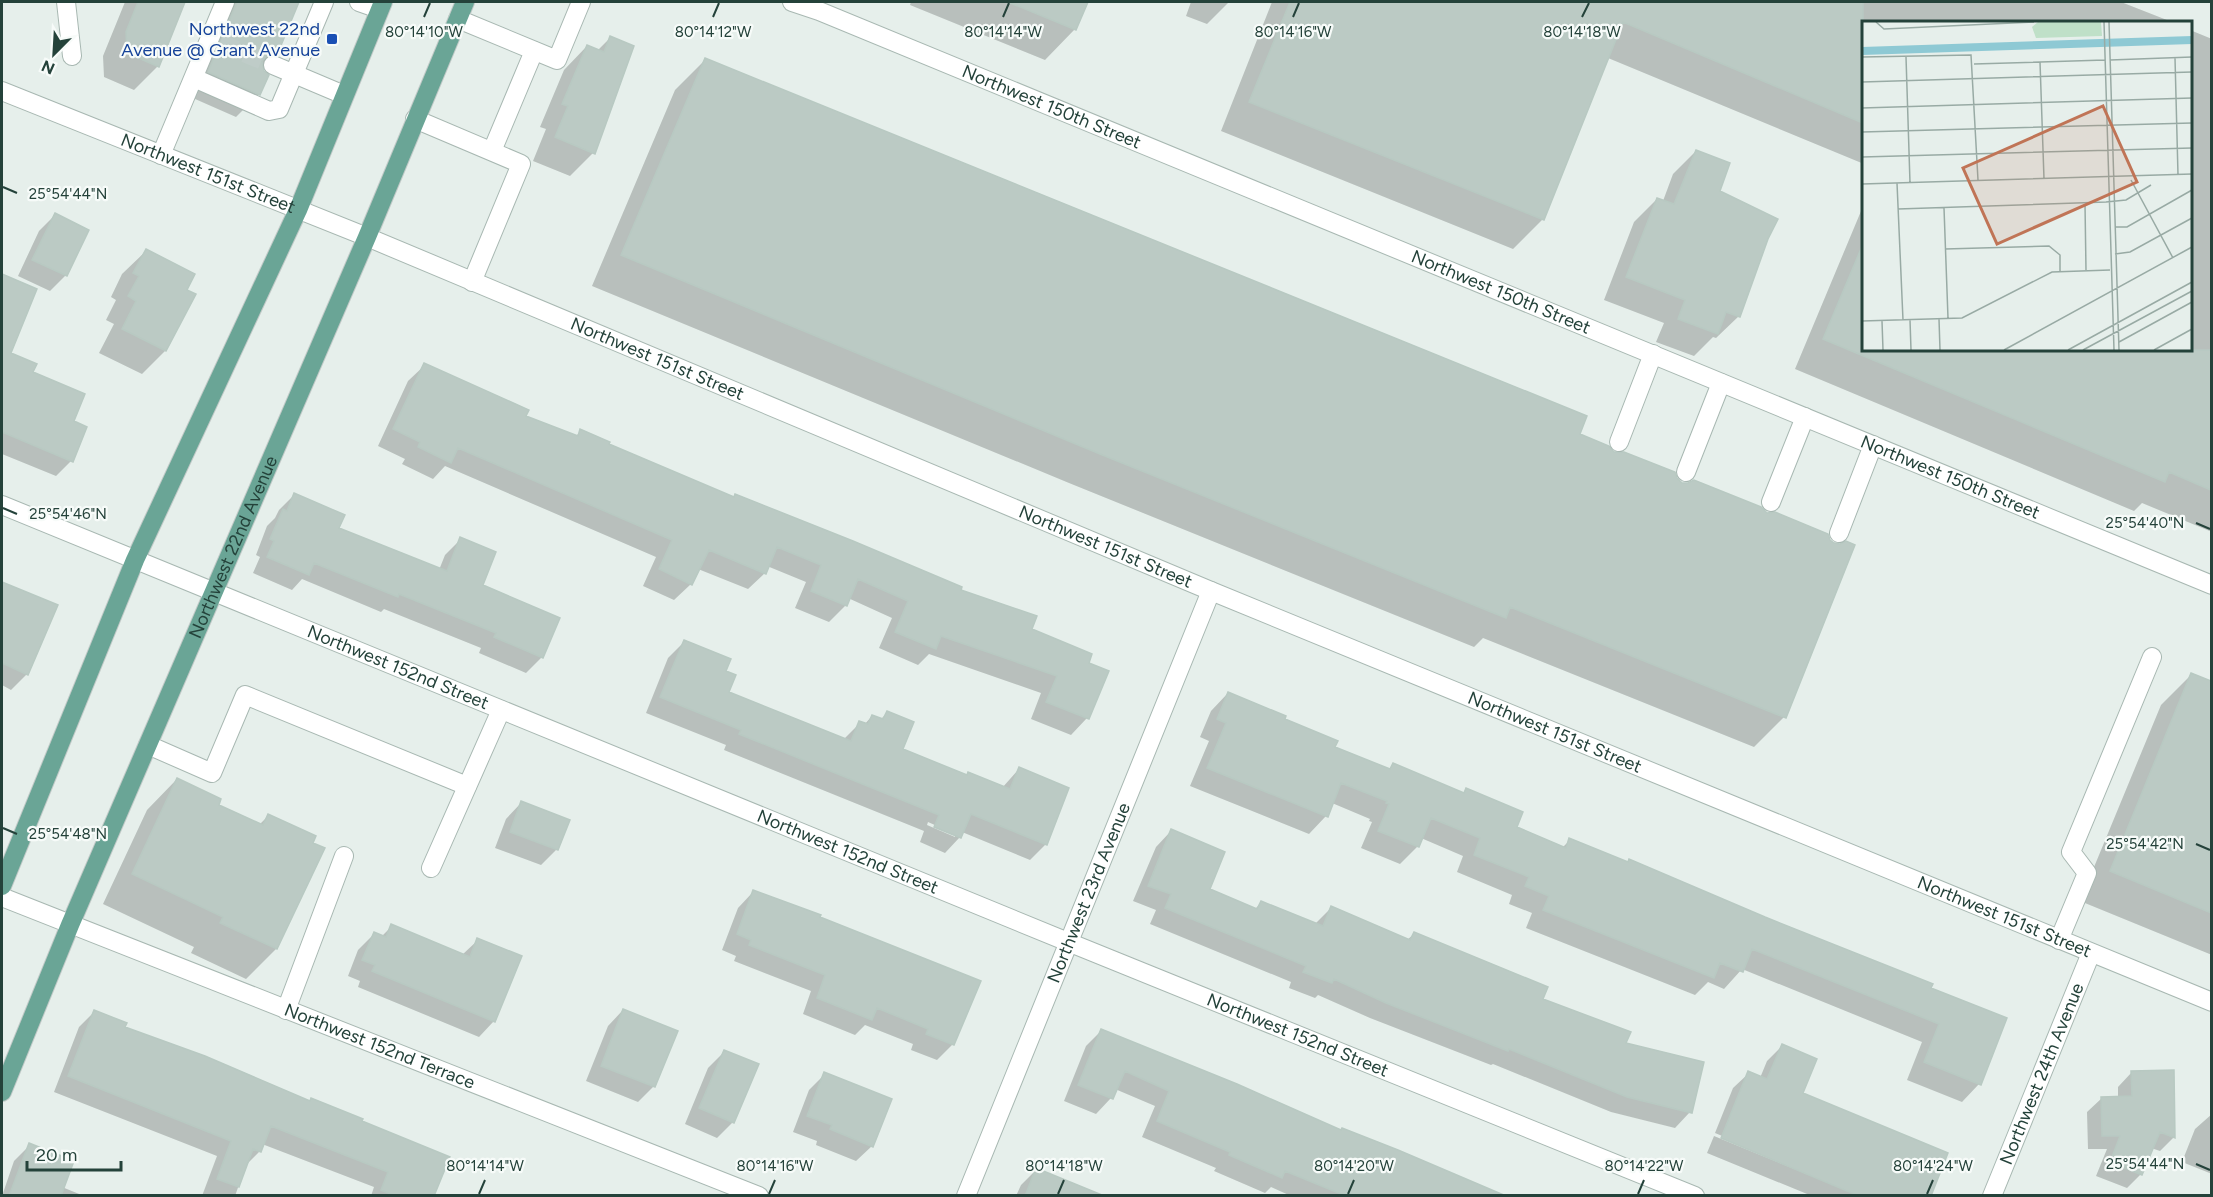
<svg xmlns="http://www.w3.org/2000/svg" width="2213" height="1197" font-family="Figtree,sans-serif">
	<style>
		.shadow { fill: #0003; fill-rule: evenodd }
		.building { fill: #bbcac4; stroke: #b8c9c2; stroke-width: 1.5 }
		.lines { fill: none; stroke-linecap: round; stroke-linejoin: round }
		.minor-tunnel { stroke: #bfccc8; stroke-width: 18; stroke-dasharray: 18 9; stroke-linecap: butt }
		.minor-casing { stroke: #a8b8b2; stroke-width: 20 }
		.major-casing { stroke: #c2cac8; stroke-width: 20 }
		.minor { stroke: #fff; stroke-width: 18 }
		.major { stroke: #6aa596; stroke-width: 18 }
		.ticks { fill: none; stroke: #24423a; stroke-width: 2 }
		.transit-dot { fill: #1a4fb4; stroke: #f7fbf9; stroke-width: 2 }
		.labels { text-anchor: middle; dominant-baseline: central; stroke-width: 4.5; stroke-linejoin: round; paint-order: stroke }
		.transit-label { font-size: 18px; fill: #164399; stroke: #f7fbf9; text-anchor: end }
		.street-label { font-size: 18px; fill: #24423a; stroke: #f7fbf9 }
		.inset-road { fill: none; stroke: #98aaa4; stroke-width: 1.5 }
		.view { fill: #c07456; fill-opacity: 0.15; stroke: #c07456; stroke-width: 3 }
		.inset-edge { fill: none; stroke: #24423a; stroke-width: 3 }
		.ticks-label { font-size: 15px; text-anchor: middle; fill: #24423a; stroke: #f7fbf9; stroke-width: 4.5; stroke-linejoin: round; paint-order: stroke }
	</style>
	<rect width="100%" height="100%" fill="#e6efeb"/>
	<!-- shadow -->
	<path class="shadow" d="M125 2H183L157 67 134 90 104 77 103 56Z
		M224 2H297L276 54 262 68 259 94 236 117 186 95Z
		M911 2H1086L1075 29 1045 60 910 5Z
		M1191 2H1229L1207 24 1186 16Z
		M1272 2H2121L2172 22H1864V164L1608 58 1543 219 1513 249 1221 131Z
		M2190 30 2212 39V532L2142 503 2134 511 1795 369 1864 204V350H2190Z
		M611 37 593 153 570 176 533 161 546 129 540 127 564 70 587 46 597 51Z
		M706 59 1578 435 1614 454 1676 479 1682 484 1767 514 1784 717 1754 747 1483 638 1474 647 1069 483 592 286 675 90Z
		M1696 151 1718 191 1767 238 1739 316 1716 338 1713 337 1694 356 1656 342 1664 323 1604 300 1634 222 1657 199 1663 201 1673 174Z
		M55 215 66 275 50 291 18 276 39 231Z
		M146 251 185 290 194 294 165 351 142 374 99 353 114 324 106 320 116 300 111 297 122 274Z
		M2 276 35 290 10 331 2 327Z
		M2 351 35 365 32 373 72 422 71 461 56 476 2 454Z
		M425 365 525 417 575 437 581 431 607 445 959 590 1087 663V718L1071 735 1031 719 1041 693 929 654 918 665 879 648 892 618 848 598 846 605 829 622 795 608 806 582 767 566 765 573 748 589 698 569 691 584 674 600 643 586 656 557 445 466 433 479 402 464 405 459 378 446 408 381Z
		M294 495 337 529 439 570 445 555 461 539 481 586 542 657 526 673 479 653 481 648 384 609 381 612 302 579 292 590 253 573 260 557 256 555 267 526 275 518 279 510Z
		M2 584 56 606 27 674 11 690 2 685Z
		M684 642 724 671 727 693 844 739 860 723 864 725 872 716 880 720 887 713 901 750 966 777 1002 788 1019 769 1046 844 1030 860 962 832 960 837 945 853 920 842 924 831 724 750 726 745 646 713 668 658ZM928 822 955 834V837L927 825Z
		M2191 675 2212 683V955L2080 901 2161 705Z
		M1228 693 1283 720 1333 748 1388 770 1393 765 1462 794 1466 790 1515 828 1562 848 1570 840 1929 989 1979 1084 1962 1102 1907 1080 1922 1042 1742 969 1724 989 1708 982 1695 995 1526 928 1532 913 1509 904 1512 895 1457 872 1463 856 1421 838 1417 847 1400 864 1361 848 1372 822 1369 821 1370 819 1332 803 1326 816 1309 834 1190 786 1209 741 1200 737 1211 711Z
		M177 779 217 805 259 825 268 816 276 949 246 979 191 953 194 947 103 904 147 810Z
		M521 803 568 821 556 850 541 865 495 848 506 819Z
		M1171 831 1208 890 1255 909 1261 903 1315 924 1331 908 1407 940 1414 934 1624 1044 1690 1112 1675 1128 1611 1112 1493 1064 1491 1065 1370 1018 1318 995 1315 998 1289 988 1291 982 1150 924 1156 910 1133 901 1156 847Z
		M753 892 818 918 953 1044 937 1060 911 1050 913 1044 865 1025 855 1035 803 1014 811 991 734 961 736 956 722 950 738 908Z
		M392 926 462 955 478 940 494 1021 479 1037 358 987 360 981 348 976 358 950 374 934 381 937Z
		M623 1010 654 1086 638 1102 586 1081 608 1026Z
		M94 1012 123 1028 360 1121 432 1196H371L374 1187 262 1144 259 1152 246 1165 235 1196H202L217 1156 54 1092 79 1027Z
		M1102 1030 1470 1196H1291L1271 1187 1265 1193 1214 1171 1216 1168 1142 1137 1155 1106 1115 1089 1111 1098 1096 1114 1064 1101 1086 1046Z
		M1782 1046 1801 1093 1868 1196 1715 1133 1733 1088 1749 1073 1760 1078 1767 1061Z
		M724 1052 733 1122 717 1138 685 1124 708 1068Z
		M2132 1072 2174 1137 2160 1151 2151 1148 2141 1174 2127 1188 2096 1176 2107 1149H2088L2087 1112 2102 1098H2118V1087Z
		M825 1074 872 1146 856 1161 816 1145 817 1141 793 1132 809 1090Z
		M2212 1114V1174L2182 1162 2195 1129Z
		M1714 1136 1860 1196H1812L1707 1153Z
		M30 1145 62 1187 84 1196H2L14 1161Z
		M1036 1170 1097 1196H1016L1021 1185Z"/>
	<!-- building -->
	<path class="building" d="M138 2H185L159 67 127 53 126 32Z
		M237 2H299L277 55 267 56 262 61 264 71 269 75 260 95 208 72Z
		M1008 2H1088L1076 30Z
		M1290 2H1863V123L1623 22 1544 220 1249 102Z
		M610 36 634 46 595 154 555 137 568 106 562 104 587 45 604 52Z
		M705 58 1587 416 1580 434 1609 446 1614 452H1624L1675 472 1677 478 1682 483H1688L1694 480 1761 507 1767 513 1775 512 1828 534 1830 540 1834 543 1840 544 1846 541 1855 545 1786 718 1510 607 1506 618 1100 454 621 255Z
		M1696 150 1730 163 1720 191 1778 219 1768 239 1740 317 1726 312 1718 334 1678 319 1685 300 1626 277 1657 198 1674 204Z
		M55 213 89 230 67 276 32 260Z
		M1863 244V350H2211V490L2169 472 2165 482 1823 339Z
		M146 249 195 274 187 290 196 294 166 351 122 329 136 301 128 296 139 276 133 273Z
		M2 274 37 289 11 353 37 364 33 372 85 394 74 421 87 427 73 462 2 432Z
		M424 363 529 410 526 416 578 436 580 429 610 442 609 444 734 497 735 494 853 541 962 587 961 590 1037 616 1032 629 1092 654 1089 663 1109 671 1089 719 1046 702 1057 676 941 636 936 649 895 632 908 601 858 579 847 606 811 591 821 565 777 547 766 574 709 550 692 585 659 569 672 540 458 448 451 463 418 447 420 442 393 429Z
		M294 493 345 515 339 528 447 571 460 537 496 552 483 585 560 618 543 658 494 637 496 633 399 594 398 597 314 563 309 575 267 557 274 541 270 539 283 509 287 511Z
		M2 582 58 605 28 675 2 663Z
		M684 640 731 659 726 671 736 675 729 692 851 741 859 721 868 724 872 715 883 719 887 711 914 722 903 749 967 775 968 772 1010 789 1019 767 1069 788 1047 845 971 814 961 838 934 827 939 815 739 734 741 730 660 697Z
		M2191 673 2211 681V913L2110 871Z
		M1228 692 1286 716 1285 719 1338 741 1335 747 1390 769 1393 763 1464 793 1466 788 1523 812 1517 827 1566 848 1569 838 1628 862 1629 859 1765 917 1933 984 1931 988 2007 1018 1981 1085 1924 1062 1939 1024 1752 949 1743 972 1720 963 1714 978 1543 910 1549 896 1525 886 1529 877 1474 855 1480 838 1431 818 1419 847 1378 831 1389 804 1386 803 1387 801 1341 783 1328 817 1207 768 1226 723 1217 719Z
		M177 778 221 799 219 805 263 825 268 814 316 836 313 843 325 848 277 949 220 923 223 917 132 874Z
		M521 801 570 820 558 850 510 832Z
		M1171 829 1225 852 1210 889 1257 909 1261 901 1323 926 1331 906 1410 940 1414 932 1548 987 1543 999 1631 1032 1626 1043 1704 1062 1692 1113 1627 1097 1509 1049 1508 1051 1386 1003 1334 979 1332 983 1303 972 1306 966 1165 908 1171 894 1148 886Z
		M753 890 821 915 820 917 981 981 954 1045 926 1034 928 1029 877 1008 872 1020 817 998 825 975 749 945 751 940 737 934Z
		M391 924 470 957 477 938 522 956 495 1022 372 971 375 965 362 960 374 932 386 937Z
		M623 1009 678 1031 655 1087 601 1066Z
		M94 1010 127 1023 125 1027 205 1056 310 1101 311 1098 363 1119 362 1121 450 1157 434 1196H395L381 1190 388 1172 271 1126 261 1152 253 1149 239 1187 217 1179 231 1141 68 1076Z
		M1101 1029 1237 1084 1341 1130 1342 1128 1398 1150 1506 1196H1346L1285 1171 1282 1178 1229 1155 1230 1152 1157 1121 1169 1091 1125 1071 1113 1099 1078 1085Z
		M1782 1044 1817 1059 1803 1093 1948 1153 1931 1196H1859L1721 1138 1748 1071 1767 1079Z
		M724 1050 759 1064 734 1123 699 1108Z
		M2174 1070 2175 1138 2160 1132 2142 1175 2110 1162 2120 1136H2102L2101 1097 2132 1096 2131 1071Z
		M824 1072 892 1099 873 1147 830 1129 832 1125 807 1116Z
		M29 1143 74 1161 61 1196H9Z
		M1036 1168 1102 1195V1196H1025Z"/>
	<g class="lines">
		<!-- minor-tunnel -->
		<path class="minor-tunnel" d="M220 43 273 65"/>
		<!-- minor casing -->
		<g class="minor-casing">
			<g id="minor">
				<path d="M66 2 72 56"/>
				<path d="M359 2 379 9"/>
				<path id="s1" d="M792 2 819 11 2212 585"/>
				<path d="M458 19 557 60 581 2"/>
				<path d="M273 65 344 95"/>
				<path d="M194 78 269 111 279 109 324 2"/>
				<path id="s2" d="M2 91 367 237 1211 591 2212 1002"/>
				<path d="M415 119 521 164 472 282"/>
				<path d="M492 151 534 51"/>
				<path d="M161 155 225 2"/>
				<path d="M1619 442 1653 354"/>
				<path d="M1686 472 1721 383"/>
				<path d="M1771 502 1805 417"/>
				<path id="s3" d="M2 505 1068 942 1695 1196"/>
				<path d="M1839 533 1873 445"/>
				<path d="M148 745 212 773 245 695 467 786"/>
				<path d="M431 868 501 710"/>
				<path id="s4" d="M2 897 759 1196"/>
				<path d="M2059 940 2087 873 2071 852 2152 657"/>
				<path d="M286 1010 344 856"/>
				<path id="s5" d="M966 1196 1211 591"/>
				<path id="s6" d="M1992 1196 2091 953"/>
			</g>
		</g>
		<!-- major casing -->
		<g class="major-casing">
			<g id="major">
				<path d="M2 886 135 560 298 210 383 2"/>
				<path id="s7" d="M2 1092 70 925 367 237 465 2"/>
			</g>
		</g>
		<!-- minor -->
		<use href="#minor" class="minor"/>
		<!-- major -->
		<use href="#major" class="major"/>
	</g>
	<!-- ticks -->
	<path class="ticks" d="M424 17 430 3M713 17 719 3M1003 17 1009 3M1293 17 1299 3M1582 17 1589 3M3 187 17 193M3 508 17 514M2196 523 2210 529M3 828 17 834M2196 844 2210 850M2196 1164 2210 1170M479 1194 485 1180M769 1194 775 1180M1058 1194 1064 1180M1348 1194 1354 1180M1638 1194 1644 1180M1927 1194 1933 1180"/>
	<!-- markers -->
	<rect class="transit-dot" x="326" y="33" width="12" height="12" rx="3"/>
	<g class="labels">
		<!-- transit labels -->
		<g class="transit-label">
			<text x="320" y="29">Northwest 22nd<tspan x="320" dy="21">Avenue @ Grant Avenue</tspan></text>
		</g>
		<!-- street labels -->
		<g class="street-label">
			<text stroke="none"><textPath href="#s1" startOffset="280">Northwest 150th Street</textPath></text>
			<text stroke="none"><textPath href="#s2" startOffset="222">Northwest 151st Street</textPath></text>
			<text stroke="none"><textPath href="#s1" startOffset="766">Northwest 150th Street</textPath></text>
			<text stroke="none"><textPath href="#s2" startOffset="708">Northwest 151st Street</textPath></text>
			<text stroke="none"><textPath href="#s1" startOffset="1252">Northwest 150th Street</textPath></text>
			<text stroke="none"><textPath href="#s7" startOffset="592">Northwest 22nd Avenue</textPath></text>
			<text stroke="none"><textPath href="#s2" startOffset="1194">Northwest 151st Street</textPath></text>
			<text stroke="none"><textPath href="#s3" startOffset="428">Northwest 152nd Street</textPath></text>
			<text stroke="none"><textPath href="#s2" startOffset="1680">Northwest 151st Street</textPath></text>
			<text stroke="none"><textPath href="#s3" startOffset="914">Northwest 152nd Street</textPath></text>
			<text stroke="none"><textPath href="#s5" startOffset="327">Northwest 23rd Avenue</textPath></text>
			<text stroke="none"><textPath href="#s2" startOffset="2166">Northwest 151st Street</textPath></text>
			<text stroke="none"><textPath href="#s3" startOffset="1400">Northwest 152nd Street</textPath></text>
			<text stroke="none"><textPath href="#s4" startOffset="406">Northwest 152nd Terrace</textPath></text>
			<text stroke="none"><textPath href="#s6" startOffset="132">Northwest 24th Avenue</textPath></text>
		</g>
	</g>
	<!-- overview -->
	<g transform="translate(1862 21)">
		<rect width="330" height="330" fill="#e6efeb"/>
		<path d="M176 1H239L240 15 174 17 170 6Z" fill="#bfe0c8"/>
		<path d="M330 15V23L0 34V26Z" fill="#8ec9d4"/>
		<path class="inset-road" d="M14 1 22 8 172 1M242 1 252 329M247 1 257 329M0 36 109 34 116 159M44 36 48 162M313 37 316 154M248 39 330 36M178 41 182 158M112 43 243 39M0 61 330 51M0 87 330 77M0 111 330 102M0 136 330 127M269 159 311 237M35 162 41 299M0 163 330 153M223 183 224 249M82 187 86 297M36 188 244 181 264 179 289 164M253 206H265L330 169M83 228 187 225 198 234V250M253 233 268 231 330 197M77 298 78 329M48 299 49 329M0 300 100 297 190 251 248 249M20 300 21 329M257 321 330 281M142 329 330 226M206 329 330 261M221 329 330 270M292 329 330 308"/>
		<path class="view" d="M241 85 275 161 135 223 101 147Z"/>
		<rect width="330" height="330" class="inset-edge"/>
	</g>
	<g class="ticks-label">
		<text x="713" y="37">80°14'12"W</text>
		<text x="1003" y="37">80°14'14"W</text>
		<text x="1293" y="37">80°14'16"W</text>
		<text x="1582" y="37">80°14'18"W</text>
		<text x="424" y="37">80°14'10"W</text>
		<text x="68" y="199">25°54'44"N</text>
		<text x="68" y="519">25°54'46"N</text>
		<text x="2145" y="528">25°54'40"N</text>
		<text x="68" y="839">25°54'48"N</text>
		<text x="2145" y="849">25°54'42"N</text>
		<text x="2145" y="1169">25°54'44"N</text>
		<text x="485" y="1171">80°14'14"W</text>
		<text x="775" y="1171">80°14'16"W</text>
		<text x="1064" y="1171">80°14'18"W</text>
		<text x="1354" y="1171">80°14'20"W</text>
		<text x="1644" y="1171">80°14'22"W</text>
		<text x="1933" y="1171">80°14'24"W</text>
	</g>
	<!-- border -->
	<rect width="2213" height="1197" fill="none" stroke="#24423a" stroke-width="6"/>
	<!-- north arrow -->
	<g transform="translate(54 54) rotate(204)" stroke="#f7fbf9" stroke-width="4.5" paint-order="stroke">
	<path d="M0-4.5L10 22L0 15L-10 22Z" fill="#24423a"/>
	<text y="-9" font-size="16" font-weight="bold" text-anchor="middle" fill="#24423a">N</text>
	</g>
	<!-- scale -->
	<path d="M27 1161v9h94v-9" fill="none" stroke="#24423a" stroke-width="3"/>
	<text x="36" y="1161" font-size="18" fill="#24423a" stroke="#f7fbf9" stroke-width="4.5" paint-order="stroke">20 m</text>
</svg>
